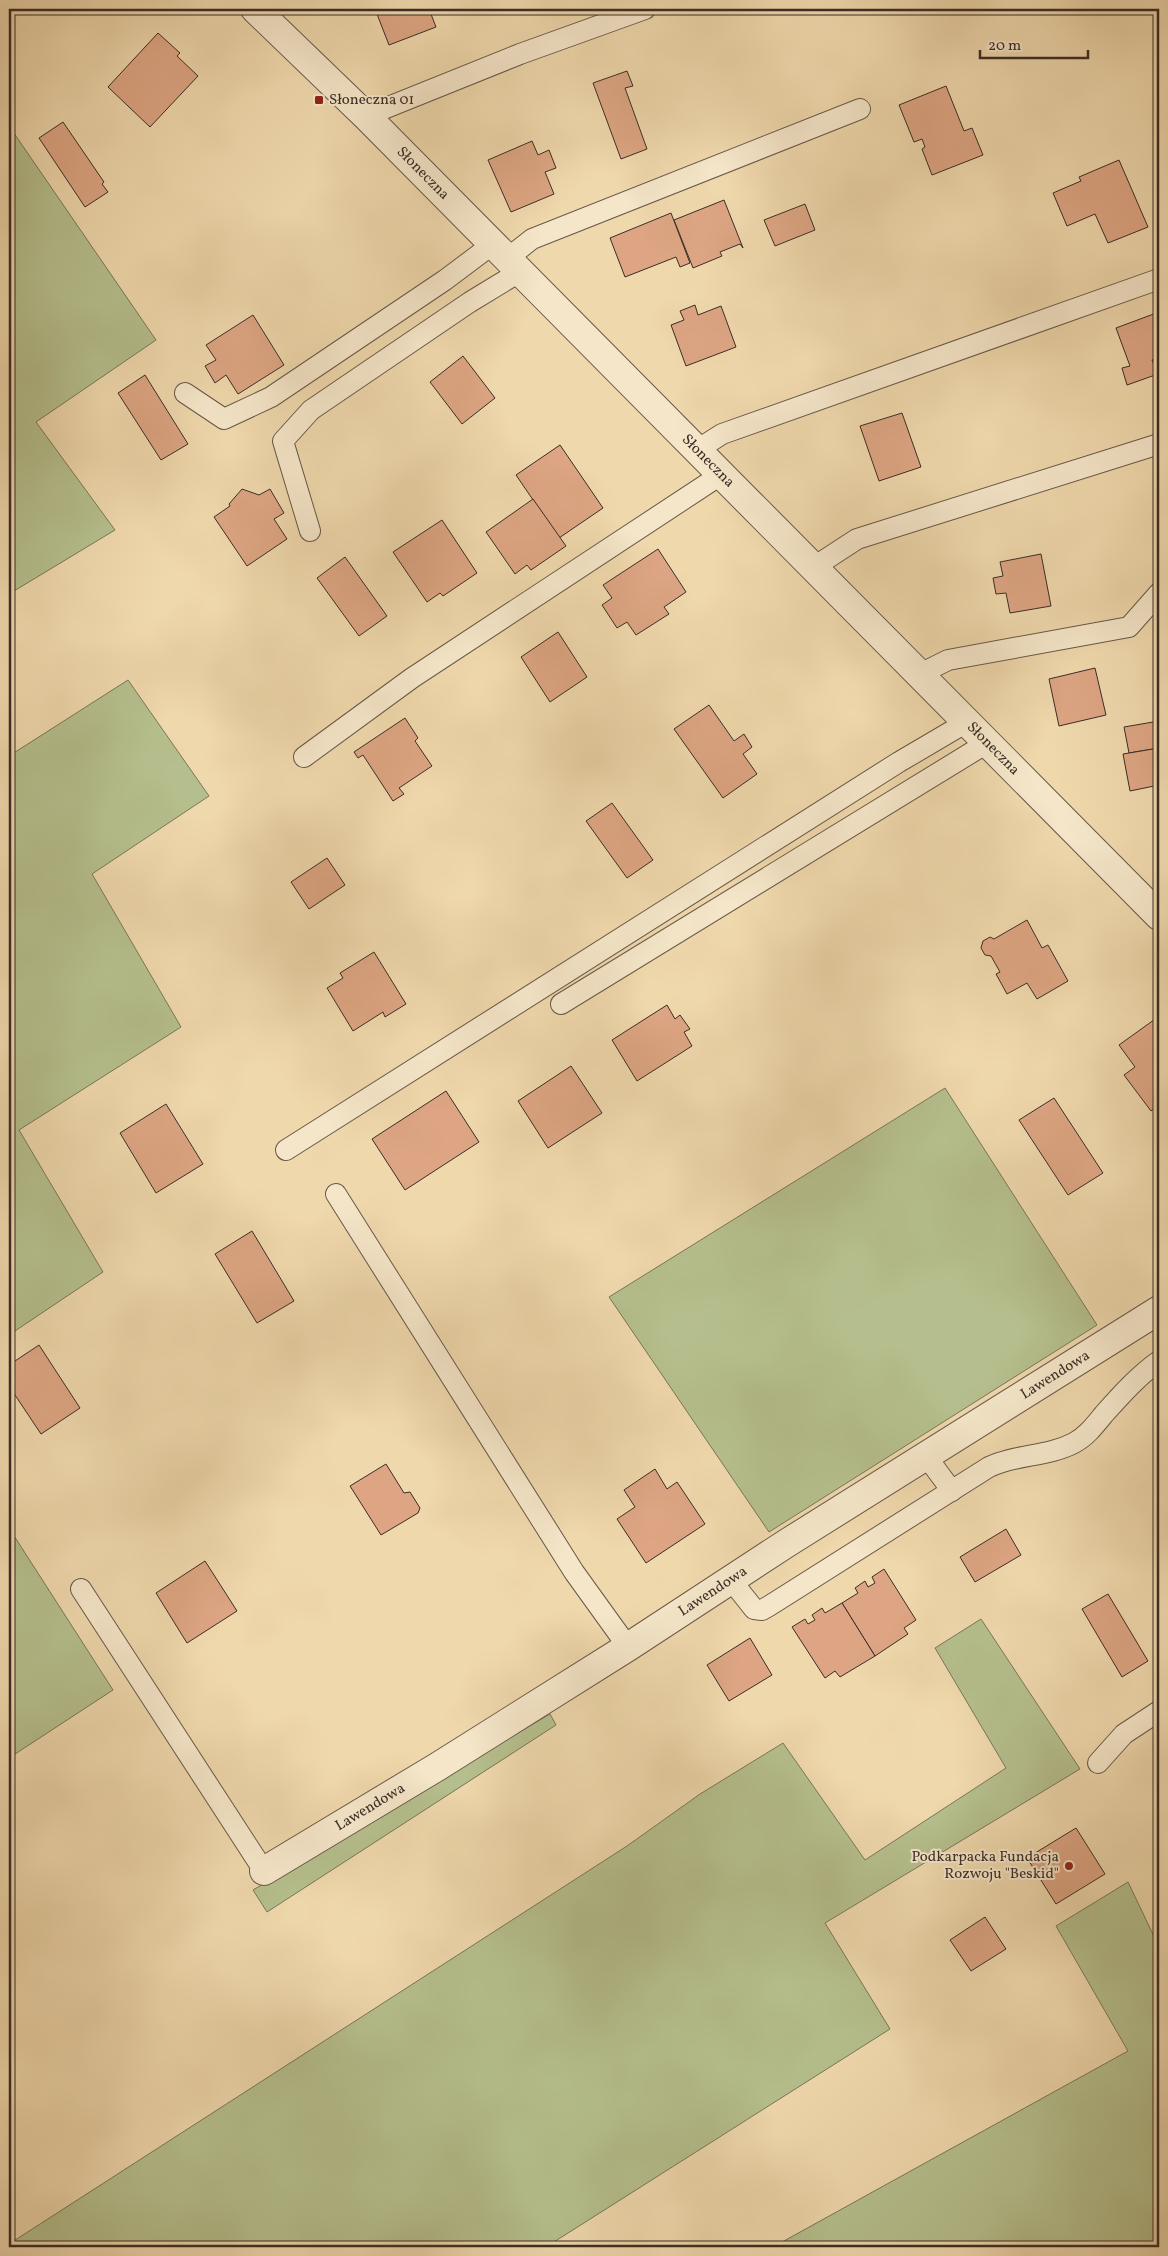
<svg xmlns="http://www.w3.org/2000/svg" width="1168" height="2256" font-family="Vollkorn,serif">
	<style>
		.green { fill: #b5bf8d; stroke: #78765a }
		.building { fill: #dda583; stroke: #3b2d27 }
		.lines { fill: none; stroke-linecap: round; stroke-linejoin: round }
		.lane-casing { stroke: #685848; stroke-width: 22 }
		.street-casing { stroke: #685848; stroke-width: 30 }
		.lane { stroke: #f5e6c9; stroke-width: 20 }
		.street { stroke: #f5e6c9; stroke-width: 28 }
		.poi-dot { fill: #8f2418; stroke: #f5e6c9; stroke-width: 2 }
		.labels { text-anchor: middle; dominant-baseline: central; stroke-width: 4; stroke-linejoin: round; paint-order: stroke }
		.poi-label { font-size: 15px; fill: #3b2d27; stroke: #f5e6c9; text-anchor: start }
		.street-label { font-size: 15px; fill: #3b2d27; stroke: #f5e6c9 }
	</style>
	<rect width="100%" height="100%" fill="#efd8ac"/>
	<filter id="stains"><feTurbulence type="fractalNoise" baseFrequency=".004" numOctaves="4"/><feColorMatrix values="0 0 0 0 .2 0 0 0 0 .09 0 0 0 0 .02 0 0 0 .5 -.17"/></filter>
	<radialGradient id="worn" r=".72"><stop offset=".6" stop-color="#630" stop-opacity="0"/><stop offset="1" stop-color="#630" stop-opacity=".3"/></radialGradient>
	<g class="green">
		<path d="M9,126l147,214 -120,82 79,108 -106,64z"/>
		<path d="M128,680l81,116 -117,78 89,153 -162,103 84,142 -94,63v-579z"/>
		<path d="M945,1088l152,237 -328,207 -160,-235z"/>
		<path d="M9,1528l104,162 -104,68z"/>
		<path d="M981,1619l99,150 -255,154 65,106 -344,218h-537v-3l618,-398 73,-52 83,-51 82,117 141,-92 -71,-120z"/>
		<path d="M550,1714l6,11 -289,187 -14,-22z"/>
		<path d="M1128,1882l31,65v300h-386l355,-196 -72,-125z"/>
	</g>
	<g class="building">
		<path d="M375,9h54l7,18 -47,18z"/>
		<path d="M158,33l22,20 -3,3 21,20 -48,51 -42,-40z"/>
		<path d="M627,71l6,15 -8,2 22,61 -26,10 -28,-76z"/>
		<path d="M946,86l18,45 8,-3 11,27 -51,20 -10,-26 3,-2 -3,-8 -8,3 -15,-37z"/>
		<path d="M63,122l41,60 -2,2 6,8 -23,15 -46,-69z"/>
		<path d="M532,141l6,14 11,-5 7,18 -11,4 9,22 -43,18 -23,-52z"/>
		<path d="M1119,160l29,67 -40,16 -13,-29 -28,12 -14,-33 28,-12 -2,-4z"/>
		<path d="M724,200l19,48 -3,-4 -20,8 2,4 -29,12 -19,-48z"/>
		<path d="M805,204l10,26 -40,16 -11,-26z"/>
		<path d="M671,213l19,50 -10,4 -4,-10 -51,20 -15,-39z"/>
		<path d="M695,305l3,10 23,-9 15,41 -50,19 -15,-41 13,-5 -4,-9z"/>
		<path d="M1159,312v45l-7,3 6,14 -31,11 -5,-17 8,-2 -14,-38z"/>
		<path d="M253,315l31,50 -46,29 -12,-19 -11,8 -10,-17 11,-6 -10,-15z"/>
		<path d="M463,356l32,42 -33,26 -32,-42z"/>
		<path d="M145,375l43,69 -27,16 -43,-67z"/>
		<path d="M902,413l19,54 -42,14 -19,-55z"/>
		<path d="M560,445l43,63 -44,30 -43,-63z"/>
		<path d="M242,489l17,6 11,-6 14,24 -10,6 13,20 -40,27 -33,-49 16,-11 -1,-2z"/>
		<path d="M533,499l33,47 -35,24 -4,-5 -12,9 -29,-42z"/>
		<path d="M442,520l35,53 -34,23 -3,-3 -13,9 -34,-50z"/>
		<path d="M658,549l28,43 -22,15 5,7 -33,21 -9,-13 -10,6 -15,-23 10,-7 -9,-13z"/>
		<path d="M1041,554l10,52 -41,7 -4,-20 -10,1 -3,-16 10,-2 -3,-14z"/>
		<path d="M345,557l42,59 -28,20 -42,-58z"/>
		<path d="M558,632l29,45 -37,25 -29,-45z"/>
		<path d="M1095,668l11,47 -47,11 -10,-47z"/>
		<path d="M709,705l25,36 10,-7 8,13 -9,7 14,20 -34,24 -49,-69z"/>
		<path d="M405,718l13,20 -3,3 17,25 -33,22 5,6 -11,7 -30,-46 -5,3 -4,-6z"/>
		<path d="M1159,721v27l-30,5 -5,-26z"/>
		<path d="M1159,748v20l-3,1 3,16 -29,6 -7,-37z"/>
		<path d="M612,803l41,57 -26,18 -41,-57z"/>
		<path d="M327,858l18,27 -36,24 -18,-27z"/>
		<path d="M1027,920l15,28 6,-3 20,36 -31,18 -10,-16 -20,11 -11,-20 4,-2 -9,-16 -6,-1 -4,-7 2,-7 7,-4 4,2z"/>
		<path d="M374,952l32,52 -21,13 -2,-5 -30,19 -26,-43 16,-10 -3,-5z"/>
		<path d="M667,1005l8,14 5,-4 10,14 -6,3 8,14 -55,35 -25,-41z"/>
		<path d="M1158,1017l1,88 -8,6 -27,-36 11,-8 -16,-22z"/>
		<path d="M571,1066l31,47 -54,35 -30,-47z"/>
		<path d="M446,1091l33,51 -74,48 -33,-51z"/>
		<path d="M1054,1098l49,75 -35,22 -49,-75z"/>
		<path d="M166,1104l37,60 -47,29 -36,-60z"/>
		<path d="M252,1231l42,70 -37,22 -42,-69z"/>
		<path d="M39,1345l41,63 -39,26 -32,-48v-21z"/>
		<path d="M386,1464l18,29 6,-1 10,16 -2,5 -37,22 -31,-49z"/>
		<path d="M655,1469l12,20 10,-7 28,42 -59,39 -29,-44 18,-12 -11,-17z"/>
		<path d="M1006,1529l15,26 -46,27 -15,-25z"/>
		<path d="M205,1561l32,50 -50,32 -31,-50z"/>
		<path d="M884,1569l32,51 -12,8 4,6 -33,22 -33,-53 16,-10 -3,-5 10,-7 3,6 7,-4 -3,-6z"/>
		<path d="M1108,1594l40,67 -26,16 -40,-68z"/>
		<path d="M842,1603l33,53 -35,21 -5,-6 -10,7 -33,-51 13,-8 3,5 7,-4 -3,-5 10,-7 3,5z"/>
		<path d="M750,1638l22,37 -43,26 -22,-36z"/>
		<path d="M1076,1828l29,46 -49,30 -29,-46z"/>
		<path d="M985,1917l21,32 -35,22 -21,-31z"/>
	</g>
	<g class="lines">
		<g class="lane-casing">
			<g id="lane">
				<path d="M366,116l154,-62 125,-45"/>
				<path d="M508,258l24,-19 328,-130"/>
				<path d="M185,393l39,26 47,-22 174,-117 48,-36"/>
				<path d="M697,450l25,-16 437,-155"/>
				<path d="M310,531l-27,-90 28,-31 159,-108 51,-31"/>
				<path d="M814,567l43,-28 302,-95"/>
				<path d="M920,674l28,-14 181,-33 30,-34"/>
				<path d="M304,757l108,-79 310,-204"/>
				<path d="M561,1004l426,-261"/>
				<path d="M286,1150l613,-388 68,-40"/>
				<path d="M336,1194l238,378 54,75"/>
				<path d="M926,1456l26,35"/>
				<path d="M731,1580l23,29 8,1 7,-4 220,-139c27,-13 58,-10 85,-24 13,-7 21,-18 30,-29 17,-19 35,-39 55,-53"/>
				<path d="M81,1589l183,282"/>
				<path d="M1098,1763l26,-29 35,-23"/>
			</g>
		</g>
		<g class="street-casing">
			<g id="street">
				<path id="s1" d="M255,9l111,107 793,800"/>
				<path id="s2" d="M264,1871l173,-104 191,-120 159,-104 372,-233"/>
			</g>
		</g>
		<use href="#lane" class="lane"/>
		<use href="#street" class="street"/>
	</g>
	<g class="poi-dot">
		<rect x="314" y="95" width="10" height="10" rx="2.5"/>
		<circle cx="1069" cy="1866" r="5"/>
	</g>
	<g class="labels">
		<g class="poi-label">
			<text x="329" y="100">Słoneczna 01</text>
			<text x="1059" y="1857" text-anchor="end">Podkarpacka Fundacja<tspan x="1059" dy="17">Rozwoju "Beskid"</tspan></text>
		</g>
		<g class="street-label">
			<text stroke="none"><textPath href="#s1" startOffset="235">Słoneczna</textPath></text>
			<text stroke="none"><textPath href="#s1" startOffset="640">Słoneczna</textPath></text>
			<text stroke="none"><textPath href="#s1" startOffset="1045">Słoneczna</textPath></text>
			<text stroke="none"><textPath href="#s2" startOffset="934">Lawendowa</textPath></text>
			<text stroke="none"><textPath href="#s2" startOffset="529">Lawendowa</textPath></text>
			<text stroke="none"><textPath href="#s2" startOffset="124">Lawendowa</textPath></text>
		</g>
	</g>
	<rect width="1168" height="2256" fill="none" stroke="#efd8ac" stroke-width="30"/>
	<rect x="10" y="10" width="1148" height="2236" fill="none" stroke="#3b2d27" stroke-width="2.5"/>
	<rect x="15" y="15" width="1138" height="2226" fill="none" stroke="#3b2d27"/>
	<path d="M980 50v8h108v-8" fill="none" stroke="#3b2d27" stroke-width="2.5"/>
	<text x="988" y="50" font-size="15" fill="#3b2d27" stroke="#f5e6c9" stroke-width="4" paint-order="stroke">20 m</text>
	<rect width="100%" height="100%" filter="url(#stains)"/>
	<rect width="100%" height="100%" fill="url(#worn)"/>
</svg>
